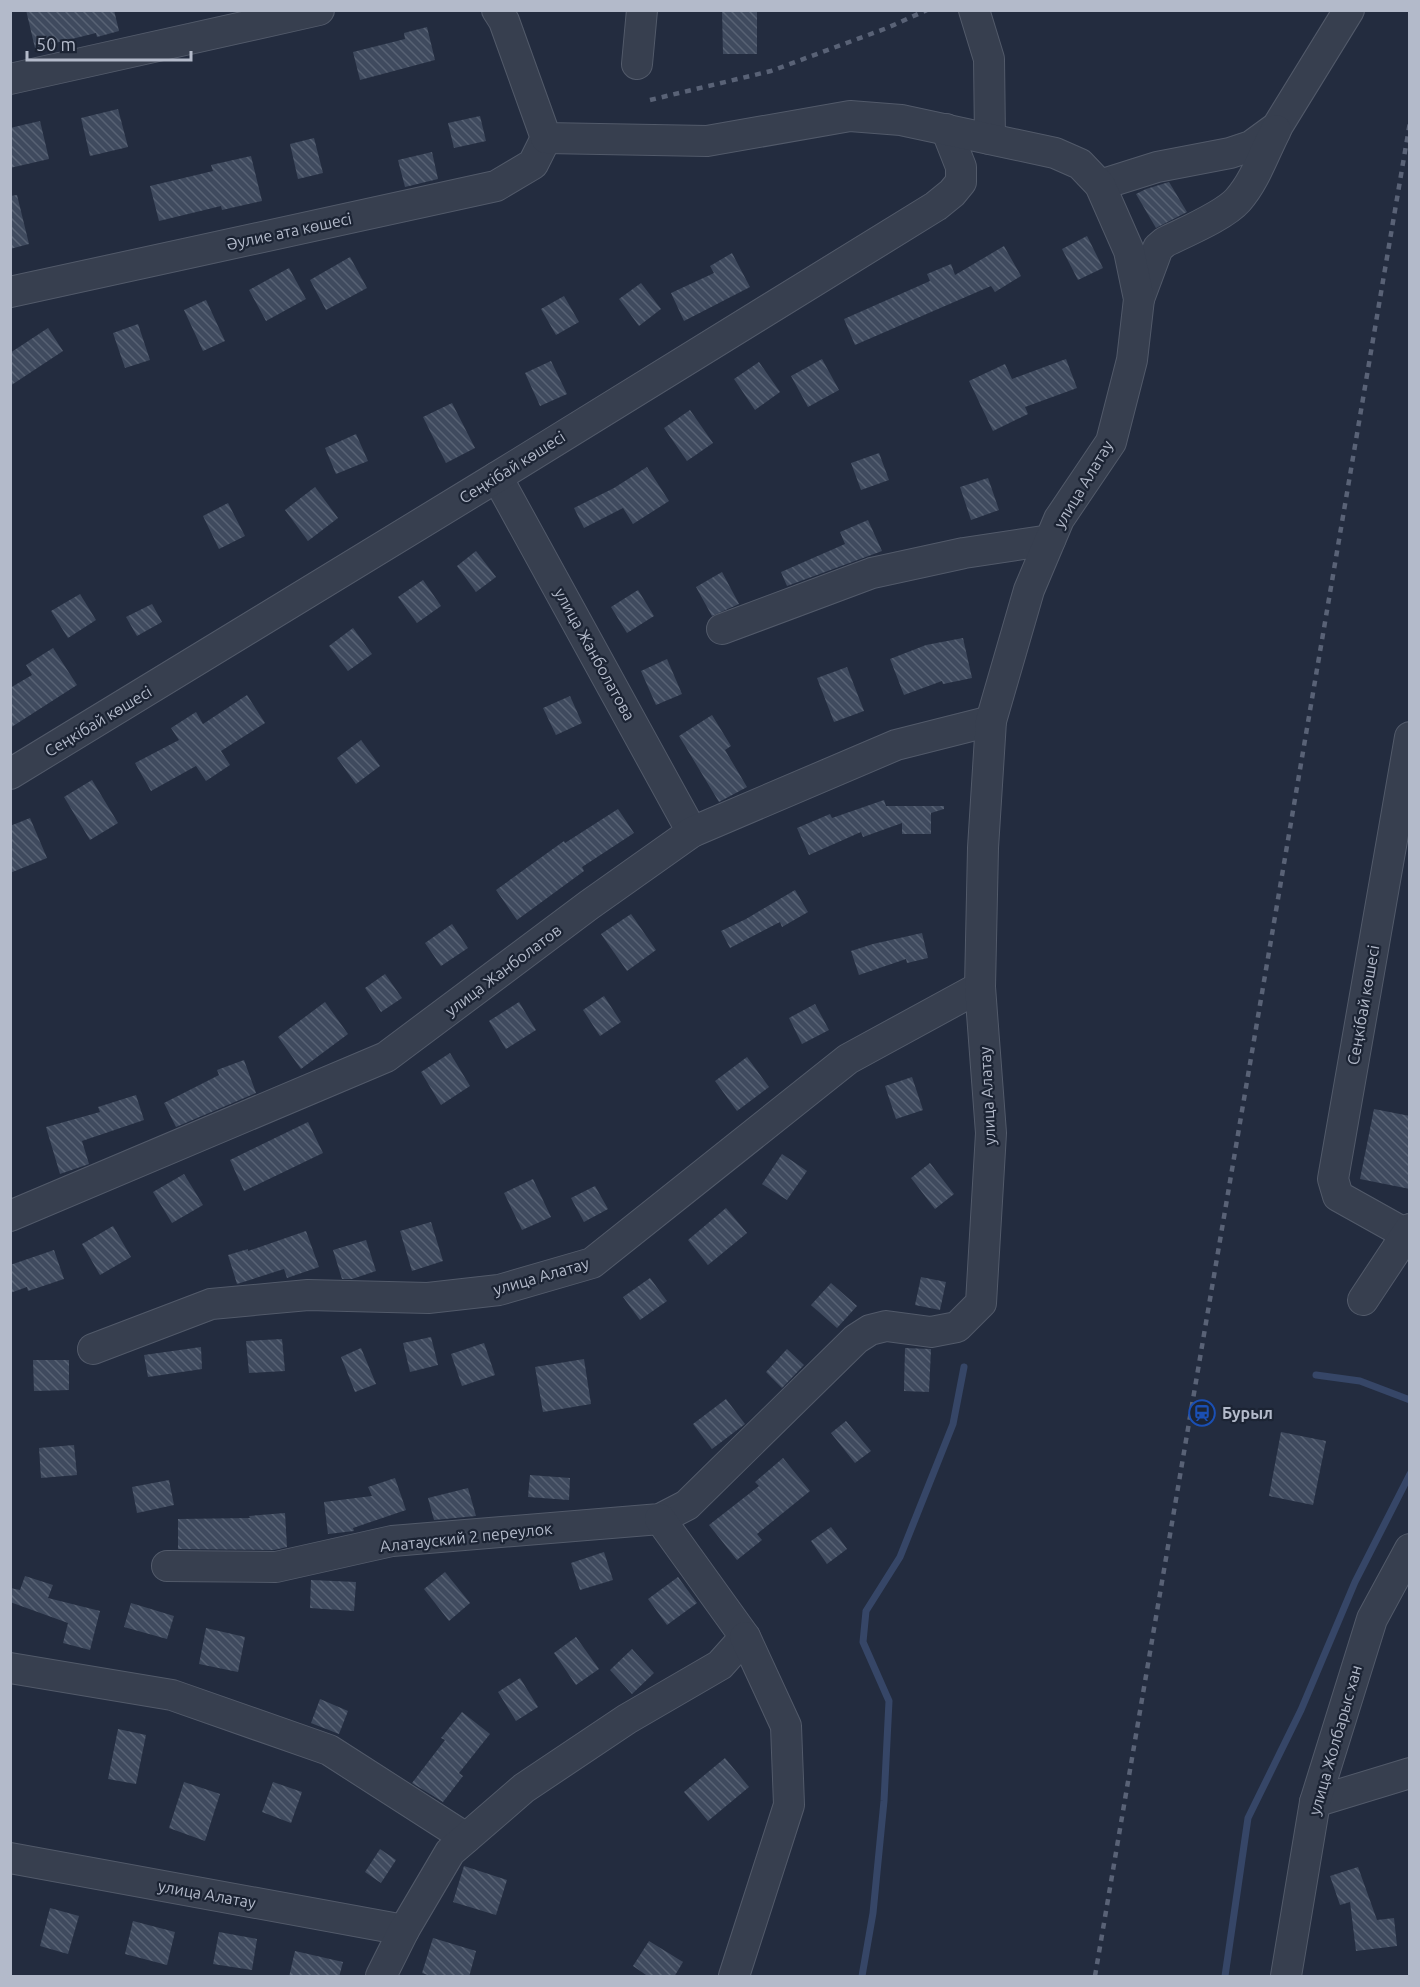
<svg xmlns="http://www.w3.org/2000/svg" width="1420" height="1987" font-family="Ubuntu,sans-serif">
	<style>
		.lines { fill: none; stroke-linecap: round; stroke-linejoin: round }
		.stream { stroke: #364667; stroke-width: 7 }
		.building { fill: url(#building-back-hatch) }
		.minor-casing { stroke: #525a6a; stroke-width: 32 }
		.minor { stroke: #373f4f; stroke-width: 30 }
		.rail { stroke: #596276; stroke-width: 4.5; stroke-dasharray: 6 6; stroke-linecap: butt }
		.labels { text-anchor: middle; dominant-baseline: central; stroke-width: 4.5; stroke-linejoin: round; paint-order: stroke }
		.street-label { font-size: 16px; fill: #b3baca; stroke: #1c2434 }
		.poi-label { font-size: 16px; font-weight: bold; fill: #b3baca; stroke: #1c2434; text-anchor: start }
	</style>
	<defs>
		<pattern id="building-back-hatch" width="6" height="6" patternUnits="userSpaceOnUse" patternTransform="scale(1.5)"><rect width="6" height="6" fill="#3f4a5e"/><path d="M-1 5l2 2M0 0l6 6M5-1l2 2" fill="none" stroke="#586274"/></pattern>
	</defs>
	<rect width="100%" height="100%" fill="#232c3f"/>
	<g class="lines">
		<g class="stream">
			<path d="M1316,1375l44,6 50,19"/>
			<path d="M862,1976l11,-63 11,-112 5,-100 -26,-59 3,-31 34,-54 53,-133 11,-57"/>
			<path d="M1225,1976l23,-158 53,-108 54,-128 55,-108"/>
		</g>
	</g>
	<g class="building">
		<path d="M26,10h88l5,21 -22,6 -1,-4 -61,15z"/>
		<path d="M722,10h35v44h-34z"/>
		<path d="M427,27l8,33 -75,20 -7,-28 52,-13 -1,-6z"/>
		<path d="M118,109l10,38 -38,9 -9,-38z"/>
		<path d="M480,116l6,25 -32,7 -6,-25z"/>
		<path d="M40,121l9,38 -39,9v-40z"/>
		<path d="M314,138l9,35 -25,6 -8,-35z"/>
		<path d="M432,152l6,27 -33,8 -7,-27z"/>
		<path d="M251,156l11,45 -40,9 -1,-4 -62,15 -9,-35 63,-15 -2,-6z"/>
		<path d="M1169,182l18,30 -31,16 -20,-34 10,-5z"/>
		<path d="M17,195l12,49 -19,5v-53z"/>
		<path d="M1087,236l16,32 -25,12 -16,-31z"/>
		<path d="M1004,246l17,30 -26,16 -4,-6 -136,59 -11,-26 86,-38 -3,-7 24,-10 4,11z"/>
		<path d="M732,253l18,34 -66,34 -13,-28 43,-20 -4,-7z"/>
		<path d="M350,257l17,31 -41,22 -16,-30z"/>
		<path d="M289,268l17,31 -40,22 -17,-31z"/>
		<path d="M641,283l20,26 -22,17 -20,-27z"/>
		<path d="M564,296l15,26 -23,13 -15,-26z"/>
		<path d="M206,300l19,41 -22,10 -19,-41z"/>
		<path d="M138,324l12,36 -25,8 -12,-35z"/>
		<path d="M48,328l15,23 -53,35v-33z"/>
		<path d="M822,359l17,31 -31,17 -17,-31z"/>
		<path d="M1066,359l11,29 -52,19 3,7 -35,17 -24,-50 36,-17 7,15z"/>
		<path d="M551,361l16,33 -27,12 -15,-33z"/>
		<path d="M759,362l21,30 -25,18 -21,-31z"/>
		<path d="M452,403l23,45 -29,15 -23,-46z"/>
		<path d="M690,410l23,33 -26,18 -23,-33z"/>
		<path d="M356,434l12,27 -32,13 -11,-26z"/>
		<path d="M879,453l10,27 -28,10 -10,-27z"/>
		<path d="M647,467l22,34 -36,23 -10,-16 -39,20 -10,-20 40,-20z"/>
		<path d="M988,478l11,32 -28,10 -11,-33z"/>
		<path d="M315,487l23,31 -30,23 -23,-31z"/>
		<path d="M228,503l17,33 -26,13 -16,-33z"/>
		<path d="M868,520l14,31 -95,35 -6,-14 64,-28 -5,-12z"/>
		<path d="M476,551l20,26 -20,15 -19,-26z"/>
		<path d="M722,572l17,32 -27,12 -16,-29z"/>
		<path d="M423,580l18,26 -24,17 -19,-26z"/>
		<path d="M638,590l16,26 -27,17 -16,-26z"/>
		<path d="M80,594l16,26 -28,18 -17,-27z"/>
		<path d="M152,604l10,18 -25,14 -11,-19z"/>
		<path d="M353,628l19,26 -24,17 -19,-25z"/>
		<path d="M963,638l9,40 -29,6 -1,-3 -38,14 -14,-36 36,-14z"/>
		<path d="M53,648l24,37 -67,43v-40l22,-13 -6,-10z"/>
		<path d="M667,659l15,35 -26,11 -15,-34z"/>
		<path d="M847,667l17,44 -30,11 -17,-44z"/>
		<path d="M247,695l18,28 -44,28 9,14 -24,16 -10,-15 -45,25 -16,-28 44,-23 -8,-12 25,-16 7,12z"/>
		<path d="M570,696l12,27 -26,12 -13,-27z"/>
		<path d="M712,715l19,31 -6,4 22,37 -28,15 -40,-66z"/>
		<path d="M361,740l19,26 -24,18 -19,-26z"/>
		<path d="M92,780l26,43 -28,17 -26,-43z"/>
		<path d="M884,800l2,6h58v3l-13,4v21h-29v-11l-39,14 -2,-5 -52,23 -12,-27 33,-14 2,4z"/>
		<path d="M618,809l16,24 -52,34 2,4 -67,49 -21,-30 68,-49 1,2z"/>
		<path d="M30,818l17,40 -37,15v-47z"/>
		<path d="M795,890l13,22 -26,15 -2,-5 -50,26 -9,-17 25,-12z"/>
		<path d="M631,914l25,36 -29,21 -26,-37z"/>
		<path d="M452,924l16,24 -27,18 -16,-23z"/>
		<path d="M922,933l6,25 -21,5 -1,-4 -47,16 -8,-24 22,-7z"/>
		<path d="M385,974l17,24 -21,14 -16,-24z"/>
		<path d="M604,996l17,26 -21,14 -17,-26z"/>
		<path d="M325,1002l23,32 -47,35 -23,-32z"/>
		<path d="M519,1002l17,28 -30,19 -17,-28z"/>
		<path d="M815,1004l14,26 -27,14 -13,-26z"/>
		<path d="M450,1053l20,33 -29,19 -20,-33z"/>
		<path d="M747,1057l22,30 -32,24 -22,-30z"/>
		<path d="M244,1060l12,33 -80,34 -12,-24 55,-28 -2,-5z"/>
		<path d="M912,1077l11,33 -27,9 -11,-33z"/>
		<path d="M136,1095l8,25 -62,21 7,23 -29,10 -14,-47 54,-15 -2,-5z"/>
		<path d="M1374,1109l36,7v73l-50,-10z"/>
		<path d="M308,1122l15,31 -79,38 -14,-31z"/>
		<path d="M782,1154l25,17 -20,29 -25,-16z"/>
		<path d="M930,1163l24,31 -19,15 -24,-31z"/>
		<path d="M184,1174l19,31 -31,18 -19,-31z"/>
		<path d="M533,1179l18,38 -29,13 -18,-37z"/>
		<path d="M595,1186l13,23 -24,13 -13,-24z"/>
		<path d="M726,1208l21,25 -39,32 -20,-25z"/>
		<path d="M431,1222l12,39 -31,10 -12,-40z"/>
		<path d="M113,1226l18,31 -31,18 -18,-31z"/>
		<path d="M306,1231l13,36 -32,11 -3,-9 -47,15 -9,-29 20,-6v2z"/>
		<path d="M366,1240l10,31 -24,8h-10l-9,-29z"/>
		<path d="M54,1250l10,29 -36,12 -1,-4 -17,6v-28z"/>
		<path d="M921,1277l25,5 -6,28 -25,-5z"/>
		<path d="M650,1278l17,23 -27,19 -17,-23z"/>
		<path d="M831,1283l26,23 -20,22 -26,-23z"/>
		<path d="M431,1337l7,28 -28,7 -7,-29z"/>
		<path d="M282,1339l3,32 -36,2 -3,-32z"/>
		<path d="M484,1343l11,32 -33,11 -11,-32z"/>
		<path d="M201,1347l1,22 -54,8 -4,-22z"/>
		<path d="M361,1348l15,36 -21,8 -14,-35z"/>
		<path d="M905,1348l26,1 -2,43 -25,-1z"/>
		<path d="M787,1349l17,16 -22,23 -16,-16z"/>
		<path d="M584,1359l7,45 -48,8 -8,-45z"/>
		<path d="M33,1360h36v30l-35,1z"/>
		<path d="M726,1399l19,25 -33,25 -19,-25z"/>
		<path d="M846,1421l25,30 -16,12 -24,-30z"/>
		<path d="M1281,1432l45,9 -13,64 -44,-9z"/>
		<path d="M74,1445l3,30 -36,3 -2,-30z"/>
		<path d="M783,1458l27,33 -53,43 5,6 -25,20 -28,-35 50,-39 -4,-4z"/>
		<path d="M530,1475l40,3 -1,22 -41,-3z"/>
		<path d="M395,1478l11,32 -53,18 1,3 -26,3 -4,-32 48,-6 -4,-9z"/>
		<path d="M169,1480l5,25 -37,8 -5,-26z"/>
		<path d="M468,1488l8,28 -42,4 -6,-22z"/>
		<path d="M285,1513l2,34 -13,3 -96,-1v-30l72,-1 -1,-2z"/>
		<path d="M831,1527l16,22 -20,15 -16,-23z"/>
		<path d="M604,1552l9,28 -33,10 -9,-27z"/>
		<path d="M445,1572l25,31 -21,18 -25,-32z"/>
		<path d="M25,1576l28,9 -5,13 52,13 -10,39 -27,-7 5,-20 -58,-21v-14l10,2z"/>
		<path d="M678,1577l19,26 -30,22 -19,-26z"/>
		<path d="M311,1580l45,2 -2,29 -44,-3z"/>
		<path d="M131,1603l43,13 -7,23 -43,-12z"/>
		<path d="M206,1628l39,9 -7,35 -39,-8z"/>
		<path d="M576,1637l23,32 -23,16 -22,-32z"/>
		<path d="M632,1649l22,24 -22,21 -22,-24z"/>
		<path d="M520,1678l18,29 -22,14 -18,-29z"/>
		<path d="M320,1699l28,12 -9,23 -28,-11z"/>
		<path d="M462,1712l28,22 -31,39 4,3 -20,26 -31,-19 33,-43 -4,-2z"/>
		<path d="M118,1729l28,6 -10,49 -28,-5z"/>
		<path d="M725,1758l24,29 -41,34 -24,-29z"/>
		<path d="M184,1782l36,12 -15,47 -36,-13z"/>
		<path d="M273,1782l29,10 -11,31 -29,-11z"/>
		<path d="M380,1849l16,11 -15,23 -16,-11z"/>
		<path d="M464,1866l43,14 -11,35 -43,-13z"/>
		<path d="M1358,1867l19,53 17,-2 3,28 -41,5 -6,-49 -10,3 -10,-29z"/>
		<path d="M50,1908l29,8 -11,38 -28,-8z"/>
		<path d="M133,1921l42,11 -8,33 -42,-11z"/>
		<path d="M219,1932l38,7 -5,31 -39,-6z"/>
		<path d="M433,1938l43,13 -7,26h-36l-11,-4z"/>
		<path d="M649,1941l34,21 -9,15h-25l-16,-11z"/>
		<path d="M295,1951l48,11 -4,15h-50z"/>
	</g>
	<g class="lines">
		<g class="minor-casing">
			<g id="minor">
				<path d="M974,10l15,49 1,80"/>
				<path d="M637,64l5,-54"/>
				<path d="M10,79l309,-69"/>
				<path d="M1100,185l57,-18 73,-14 21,-7 26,-19 72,-117"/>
				<path d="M10,292l486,-106 37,-22 13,-26"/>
				<path d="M1139,299l19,-51 7,-6c20,-10 59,-26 73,-42 17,-19 26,-47 38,-70"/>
				<path d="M497,477l195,355"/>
				<path d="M722,629l150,-56 92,-20 86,-13"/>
				<path d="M10,774l487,-297 439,-271 16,-13 9,-11v-15l-15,-38"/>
				<path d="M10,1216l376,-159 203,-152 103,-73 204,-87 95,-24"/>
				<path d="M1406,1234l-68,-38 -5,-17 77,-442"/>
				<path d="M1363,1300l47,-71"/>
				<path d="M93,1349l118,-45 97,-9 120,3 71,-8 93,-27 256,-204 132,-72"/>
				<path d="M167,1566l109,1 116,-26 268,-22 27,-14 169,-166 14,-9 16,-4 45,6 26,-5 24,-24 10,-170 -11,-146 3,-139 8,-127 38,-131 30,-71 52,-77 21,-82 7,-61 -10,-48 -29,-66 -20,-21 -25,-11 -154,-33 -51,-4 -143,25 -161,-3 -42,-117 -7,-11"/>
				<path d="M10,1668l162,27 157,55 137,88"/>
				<path d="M1315,1802l95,-29"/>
				<path d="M10,1858l394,72"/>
				<path d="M381,1976l23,-46 46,-78 74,-64 103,-69 93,-54 25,-28 -85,-118"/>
				<path d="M734,1976l55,-171 -3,-79 -41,-89"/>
				<path d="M1286,1976l29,-174 57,-183 38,-70"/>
			</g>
		</g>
		<use href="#minor" class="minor"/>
		<g class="rail">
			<path d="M650,100l121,-29 116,-43 40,-18"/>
			<path d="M1095,1976l315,-1854"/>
		</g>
	</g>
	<defs>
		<g id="station-ring" transform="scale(1.35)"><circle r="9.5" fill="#1c2434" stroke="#1a4fb4" stroke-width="1.5"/><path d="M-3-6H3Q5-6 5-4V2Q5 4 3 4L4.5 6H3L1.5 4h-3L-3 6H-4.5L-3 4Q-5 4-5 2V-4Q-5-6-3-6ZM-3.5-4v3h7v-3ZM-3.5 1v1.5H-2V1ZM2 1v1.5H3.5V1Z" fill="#1a4fb4"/></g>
	</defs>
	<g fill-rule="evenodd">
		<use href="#station-ring" x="1202" y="1413"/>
	</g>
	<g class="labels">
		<g class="street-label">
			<text transform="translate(289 231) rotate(-12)">Әулие ата көшесі</text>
			<text transform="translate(512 467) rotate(-32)">Сеңкібай көшесі</text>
			<text transform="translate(1083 484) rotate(-59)">улица Алатау</text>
			<text transform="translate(595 654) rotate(61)">улица Жанболатова</text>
			<text transform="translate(98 721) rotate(-31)">Сеңкібай көшесі</text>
			<text transform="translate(503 970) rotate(-37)">улица Жанболатов</text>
			<text transform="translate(1363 1005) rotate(-80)">Сеңкібай көшесі</text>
			<text transform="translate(987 1096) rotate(-93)">улица Алатау</text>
			<text transform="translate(541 1276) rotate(-16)">улица Алатау</text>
			<text transform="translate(466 1537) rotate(-6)">Алатауский 2 переулок</text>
			<text transform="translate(1335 1740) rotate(-74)">улица Жолбарыс хан</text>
			<text transform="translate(207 1894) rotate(10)">улица Алатау</text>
		</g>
		<g class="poi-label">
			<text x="1222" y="1413">Бурыл</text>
		</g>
	</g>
	<rect width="1420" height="1987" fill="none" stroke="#b3baca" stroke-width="24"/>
	<path d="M27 51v9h164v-9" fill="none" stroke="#b3baca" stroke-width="3"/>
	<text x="36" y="51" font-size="18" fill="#b3baca" stroke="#1c2434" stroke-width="4.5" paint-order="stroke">50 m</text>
</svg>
